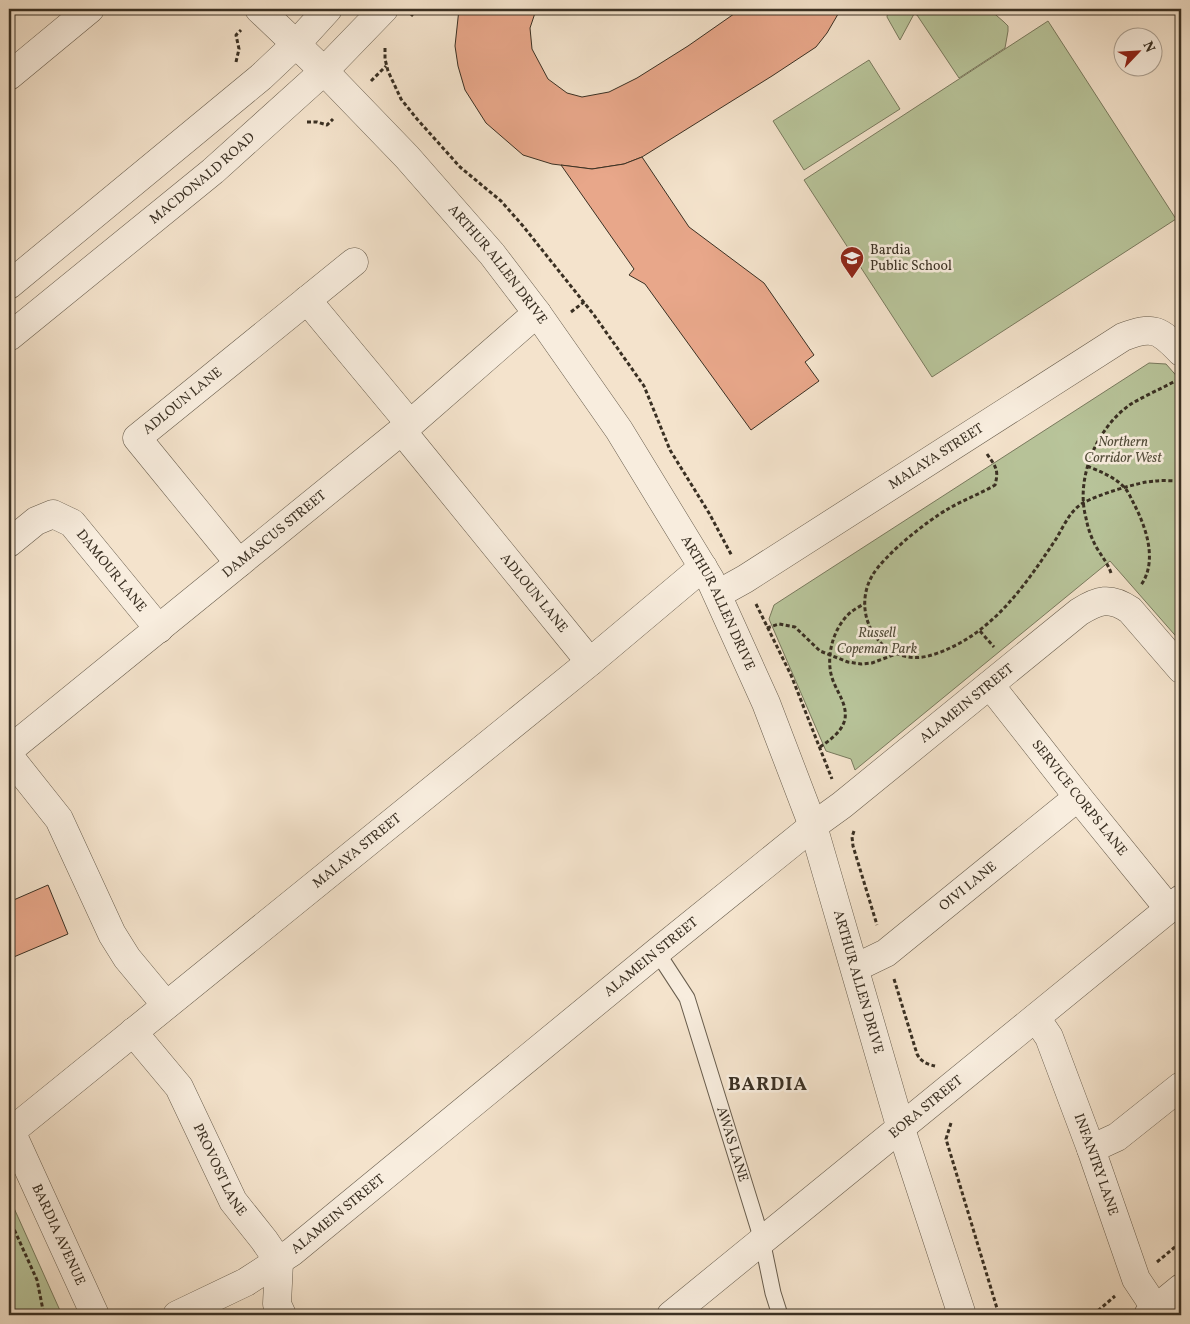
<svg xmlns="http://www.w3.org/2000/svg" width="1190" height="1324" font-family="Vollkorn,serif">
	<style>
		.green { fill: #b8c49a; stroke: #797a5e }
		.building { fill: #e8a78a; stroke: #3a3023 }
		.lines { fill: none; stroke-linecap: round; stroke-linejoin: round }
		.service-casing { stroke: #685d4d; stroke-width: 17 }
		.minor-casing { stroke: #685d4d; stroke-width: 29 }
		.tertiary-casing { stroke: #685d4d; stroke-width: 29 }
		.path { stroke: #3a3023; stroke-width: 3; stroke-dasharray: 4 2.5; stroke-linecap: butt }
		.service { stroke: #f8edde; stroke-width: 15 }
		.minor { stroke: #f8edde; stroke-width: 28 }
		.tertiary { stroke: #f8edde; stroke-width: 28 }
		.labels { text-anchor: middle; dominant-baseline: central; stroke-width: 5; stroke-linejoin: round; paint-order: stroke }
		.street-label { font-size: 14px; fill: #3a3023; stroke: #f8edde }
		.poi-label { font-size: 14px; fill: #3a3023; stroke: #f8edde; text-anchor: start }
		.park-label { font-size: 14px; font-style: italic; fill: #534e3b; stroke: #f8edde }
		.district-label { font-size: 19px; font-weight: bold; letter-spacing: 1px; fill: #3a3023; stroke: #f8edde }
	</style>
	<rect width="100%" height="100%" fill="#f4e3cc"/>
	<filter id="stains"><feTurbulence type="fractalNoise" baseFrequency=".004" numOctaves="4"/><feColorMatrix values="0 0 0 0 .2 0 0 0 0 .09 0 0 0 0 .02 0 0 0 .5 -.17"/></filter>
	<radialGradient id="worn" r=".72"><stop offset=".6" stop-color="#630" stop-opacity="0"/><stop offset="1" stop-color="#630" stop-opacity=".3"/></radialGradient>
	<g class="green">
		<path d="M888,9h101l15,13 4,4v5l-3,17 -46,30 -42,-63 -3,-1 -14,26 -13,-23z"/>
		<path d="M1048,21l128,198 -244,158 -128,-197z"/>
		<path d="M869,60l31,49 -96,61 -31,-49z"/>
		<path d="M1149,363l17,1 15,17v261l-71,-81 -255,209 -4,-11 -25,-8 -57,-132 5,-14z"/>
		<path d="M9,1197l53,118h-53z"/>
	</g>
	<g class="building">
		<path d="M459,9h80l-4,4 -5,15 2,21 16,30 19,14 15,4 27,-5 28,-14 51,-32 53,-37h100l-14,24 -11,14 -44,29 -130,81 -18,7 -32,5 -40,-5 -29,-9 -37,-32 -21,-33 -7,-24 -3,-20z"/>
		<path d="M642,157l47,70 75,56 50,72 -9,7 14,19 -68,49 -106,-146 -16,-9 5,-6 -73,-104 31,4 32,-5z"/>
		<path d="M48,885l20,49 -59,25v-57z"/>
	</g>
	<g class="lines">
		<g class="service-casing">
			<g id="service">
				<path id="s1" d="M657,952l30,46 75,242 11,53 7,22"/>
			</g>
		</g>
		<g class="minor-casing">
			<g id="minor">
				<path id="s2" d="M259,9l65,62 83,86 85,97 45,59 82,117 91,149 56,124 47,123 88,303 61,186"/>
				<path d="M9,76l81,-67"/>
				<path d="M307,300l103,124"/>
				<path id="s3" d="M402,431l188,231"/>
				<path id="s4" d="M9,543l27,-22 17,-7 19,9 87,106"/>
				<path id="s5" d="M239,563l-102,-125 217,-176"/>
				<path id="s6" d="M718,594l27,-15 378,-242c30,-12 37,-7 58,15"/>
				<path id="s7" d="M990,685l88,112 91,112"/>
				<path id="s8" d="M9,750l401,-326 127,-111"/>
				<path d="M9,756l50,63 53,115 15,24 39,47"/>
				<path id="s9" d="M855,968l31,-15 192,-156"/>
				<path id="s10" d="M1036,1018l13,19 42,112 45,130 20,30"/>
				<path id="s11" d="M133,1032l46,55 54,114 31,39 15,22 -2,42 5,11"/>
				<path id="s12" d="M9,1133l581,-471 113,-95"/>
				<path d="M1091,1149l26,-12 64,-51"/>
				<path id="s13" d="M177,1315l69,-33 46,-30 365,-300 156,-126 29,-21 237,-193c19,-12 31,-16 51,-2l51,59"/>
				<path id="s14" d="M671,1315l510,-416"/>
			</g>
		</g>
		<g class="tertiary-casing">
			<g id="tertiary">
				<path d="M9,285l252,-208 36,-34 31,-34"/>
				<path id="s15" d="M9,337l204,-166 111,-100 60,-62"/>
				<path id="s16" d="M11,1131l84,184"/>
				<path d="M1148,1315l33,-27"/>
			</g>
		</g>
		<g class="path">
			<path d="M411,16l6,-7"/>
			<path d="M385,48v11l3,12 13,28 16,20 43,48 41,34 22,25 71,89 50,71 26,64 39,63 23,43"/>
			<path d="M236,62l3,-13 -3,-14 5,-5"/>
			<path d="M371,81l15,-15"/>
			<path d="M307,122h10l10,3 6,-6"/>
			<path d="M571,312l13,-10"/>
			<path d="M987,454c9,13 12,16 8,31 -15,9 -32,15 -47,24 -21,12 -64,46 -76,67 -12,21 -9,48 8,66 13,14 33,19 52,13 57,-18 90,-65 122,-113 9,-13 14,-30 29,-39 14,-8 55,-21 72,-22 8,-1 18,0 26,0"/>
			<path d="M1087,466c14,6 26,10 37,21 4,4 7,11 10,17 12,23 24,57 7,81"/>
			<path d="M1111,573c-3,-9 -8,-15 -13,-23 -6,-10 -10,-21 -12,-32 -11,-40 11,-91 45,-114 15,-9 32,-16 48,-25"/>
			<path d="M756,604l35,71 41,104"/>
			<path d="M767,628l12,-4 16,3 25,24 28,11 13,2 11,-1 24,-9"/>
			<path d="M980,631l14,16"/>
			<path d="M820,747c10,-7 22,-15 25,-28 2,-14 -6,-24 -11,-36 -10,-22 -2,-55 17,-71 4,-3 9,-6 13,-8"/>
			<path d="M854,831l-2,6 1,9 24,79"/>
			<path d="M894,979l23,75c4,8 10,10 18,12"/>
			<path d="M951,1123l-5,16 53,176"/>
			<path d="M9,1218l28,62 7,35"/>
			<path d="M1157,1262l24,-20"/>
			<path d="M1093,1315l22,-19"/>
		</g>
		<use href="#service" class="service"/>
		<use href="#minor" class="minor"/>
		<use href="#tertiary" class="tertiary"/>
	</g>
	<defs>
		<g id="school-pin" transform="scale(1.25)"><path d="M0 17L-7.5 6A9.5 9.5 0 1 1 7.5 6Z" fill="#8f2418" stroke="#f8edde"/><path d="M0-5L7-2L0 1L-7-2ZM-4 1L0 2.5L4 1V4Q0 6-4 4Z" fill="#fff"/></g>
	</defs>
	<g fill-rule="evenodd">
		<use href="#school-pin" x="852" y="258"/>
	</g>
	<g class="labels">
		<g class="street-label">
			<text stroke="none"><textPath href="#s15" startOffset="250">MACDONALD ROAD</textPath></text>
			<text stroke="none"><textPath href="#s2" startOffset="350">ARTHUR ALLEN DRIVE</textPath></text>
			<text stroke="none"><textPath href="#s5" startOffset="220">ADLOUN LANE</textPath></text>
			<text stroke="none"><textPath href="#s6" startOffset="258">MALAYA STREET</textPath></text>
			<text stroke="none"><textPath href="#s8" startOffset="342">DAMASCUS STREET</textPath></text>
			<text stroke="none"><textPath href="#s4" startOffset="136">DAMOUR LANE</textPath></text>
			<text stroke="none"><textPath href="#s3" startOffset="209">ADLOUN LANE</textPath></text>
			<text stroke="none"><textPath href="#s2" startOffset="755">ARTHUR ALLEN DRIVE</textPath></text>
			<text stroke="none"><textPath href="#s13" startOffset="1001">ALAMEIN STREET</textPath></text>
			<text stroke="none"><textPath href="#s7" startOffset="144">SERVICE CORPS LANE</textPath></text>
			<text stroke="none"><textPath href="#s12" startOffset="448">MALAYA STREET</textPath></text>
			<text stroke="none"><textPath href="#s9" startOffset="140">OIVI LANE</textPath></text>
			<text stroke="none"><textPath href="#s13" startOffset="596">ALAMEIN STREET</textPath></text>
			<text stroke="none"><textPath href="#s2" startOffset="1160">ARTHUR ALLEN DRIVE</textPath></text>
			<text stroke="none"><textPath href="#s14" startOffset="329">EORA STREET</textPath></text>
			<text stroke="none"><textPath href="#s1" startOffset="208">AWAS LANE</textPath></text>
			<text stroke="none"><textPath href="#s10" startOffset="159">INFANTRY LANE</textPath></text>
			<text stroke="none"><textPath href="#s11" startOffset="164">PROVOST LANE</textPath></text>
			<text stroke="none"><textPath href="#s13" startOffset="191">ALAMEIN STREET</textPath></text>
			<text stroke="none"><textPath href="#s16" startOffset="114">BARDIA AVENUE</textPath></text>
		</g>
		<g class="poi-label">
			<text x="870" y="250">Bardia<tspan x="870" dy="16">Public School</tspan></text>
		</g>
		<g class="park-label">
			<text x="1123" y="442">Northern<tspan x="1123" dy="16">Corridor West</tspan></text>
			<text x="877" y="633">Russell<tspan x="877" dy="16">Copeman Park</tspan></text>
		</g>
		<g class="district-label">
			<text x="768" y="1085">BARDIA</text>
		</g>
	</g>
	<rect width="1190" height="1324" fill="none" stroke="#f4e3cc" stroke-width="30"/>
	<rect x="10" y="10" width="1170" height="1304" fill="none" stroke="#3a3023" stroke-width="2.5"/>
	<rect x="15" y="15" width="1160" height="1294" fill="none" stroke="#3a3023"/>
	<g transform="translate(1138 52) rotate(65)"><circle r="24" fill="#f8edde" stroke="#aca193"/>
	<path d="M0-4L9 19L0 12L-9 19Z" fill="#8f2418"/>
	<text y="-8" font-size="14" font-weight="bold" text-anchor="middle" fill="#3a3023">N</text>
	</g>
	<rect width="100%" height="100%" filter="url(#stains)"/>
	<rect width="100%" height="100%" fill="url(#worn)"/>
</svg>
